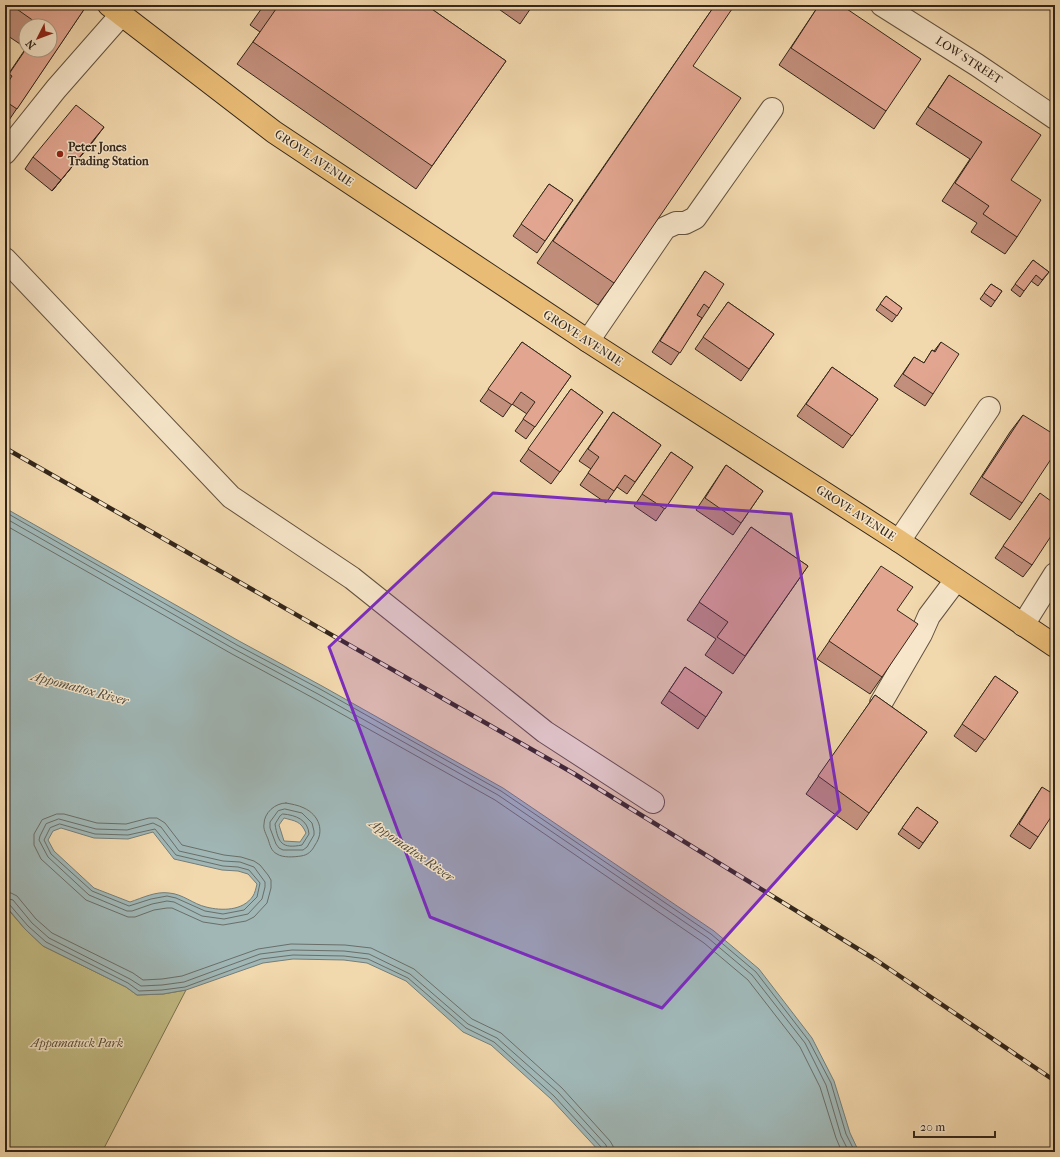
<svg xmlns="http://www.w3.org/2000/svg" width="1060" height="1157" font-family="'IM FELL French Canon',serif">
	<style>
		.green { fill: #c3bc84; stroke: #7b714f }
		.water { fill: #a0b7b6; stroke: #747d78; fill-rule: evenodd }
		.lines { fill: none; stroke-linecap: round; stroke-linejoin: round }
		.shore { stroke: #6a6e68; stroke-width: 1 }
		.minor-casing { stroke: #63523f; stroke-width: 24 }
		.major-casing { stroke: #33261a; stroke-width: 24 }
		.minor { stroke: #f7e6ca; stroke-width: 22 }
		.major { stroke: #e9bc76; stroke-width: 22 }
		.rail-casing { stroke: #33261a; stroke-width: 4.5 }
		.rail { stroke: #f7e6ca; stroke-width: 3; stroke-dasharray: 9; stroke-linecap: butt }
		.wall { fill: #c28f7c; stroke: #33261a; fill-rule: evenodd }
		.shaded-wall { fill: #9e7465; stroke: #33261a }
		.building { fill: #e2a690; stroke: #33261a }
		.marked { fill: #7b2cbf; fill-opacity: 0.2; stroke: #7b2cbf; stroke-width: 3; stroke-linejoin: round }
		.poi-dot { fill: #8f2418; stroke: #f7e6ca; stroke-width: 1.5 }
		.labels { text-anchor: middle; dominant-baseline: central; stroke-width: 3; stroke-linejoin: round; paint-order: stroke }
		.street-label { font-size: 12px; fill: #33261a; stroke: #f7e6ca }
		.poi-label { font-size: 12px; font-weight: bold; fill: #33261a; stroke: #f7e6ca; text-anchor: start }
		.park-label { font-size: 12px; font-style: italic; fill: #574c34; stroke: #f7e6ca }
		.water-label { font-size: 13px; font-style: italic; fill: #4e4a41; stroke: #f7e6ca }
	</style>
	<rect width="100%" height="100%" fill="#f2d8ad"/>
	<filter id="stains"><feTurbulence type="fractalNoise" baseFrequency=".005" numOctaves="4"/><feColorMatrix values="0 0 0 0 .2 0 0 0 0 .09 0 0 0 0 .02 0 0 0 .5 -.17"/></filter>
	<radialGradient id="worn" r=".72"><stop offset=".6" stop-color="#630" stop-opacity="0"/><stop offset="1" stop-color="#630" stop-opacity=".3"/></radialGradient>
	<path class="green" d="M5,906l20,23 18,17 83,41 11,8 26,-1 23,-4 -84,162h-97z"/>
	<path class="water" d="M5,508l234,133 83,45 181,102 211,143 45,38 53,69 22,43 16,52 9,19h-259l-49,-53 -60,-54 -28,-13 -57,-51 -39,-18 -23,-3 -51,-1 -30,4 -77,27 -23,4 -26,1 -11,-8 -83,-41 -18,-17 -20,-24zM284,818c11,3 17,3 22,15l-6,9 -16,-1 -5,-16zM61,828l33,10 34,1 25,-7 21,27 48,11 16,1 10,3 9,10c-1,4 -2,9 -4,12 -10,15 -31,15 -47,11 -13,-3 -23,-13 -37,-14 -13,-2 -27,5 -39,9l-36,-14 -40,-37 -6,-11 5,-9z"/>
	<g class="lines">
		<g class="shore">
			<path d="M5,512l232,133 83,44 181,102 210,143 45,38 53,69 22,42 15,51 9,18"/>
			<path d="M5,518l229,131 84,45 180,101 210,143 44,37 53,68 21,42 15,51 8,16"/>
			<path d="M5,525l227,129 83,45 180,101 209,143 44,37 52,67 20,40 16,51 6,14"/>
			<path d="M286,803c5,1 12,2 18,5 15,7 21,23 11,37 -3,6 -7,10 -14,11 -7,1 -18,2 -24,-2 -6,-3 -7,-9 -9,-15 -2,-5 -5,-10 -4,-15 0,-11 11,-21 22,-21z"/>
			<path d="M285,809l17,4 10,10 2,8v4l-7,12 -4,3h-20l-4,-2 -3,-4 -6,-16v-6l8,-11z"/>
			<path d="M57,814h7l33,9 29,1 23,-6h8l8,5 17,22 42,10 17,2 13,4 6,4 8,10 3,5v8l-4,15 -13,14 -8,4 -23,4 -20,-3 -31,-14h-5l-13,2 -19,7h-7l-42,-17 -45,-41 -7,-14v-11l8,-14z"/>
			<path d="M283,814c13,1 25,6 26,20l-7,11c-20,4 -24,-2 -27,-21l5,-8z"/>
			<path d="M59,819l37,10 31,1 26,-7 8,4 18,24 44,10 17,1 14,5 11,15v5l-3,12 -14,15 -24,5 -22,-3 -28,-14 -7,-1 -15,3 -20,7h-5l-38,-16 -41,-38 -9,-17 1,-4 6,-12z"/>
			<path d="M60,824l35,10 33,1 27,-6 21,26 47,11 15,1 11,3 11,13 -3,14 -13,13 -21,4 -18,-3 -29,-13 -9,-2 -16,3 -22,7 -37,-15 -41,-37 -7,-14 6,-12z"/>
			<path d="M5,892l6,1 6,3 19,23 16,14 81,40 10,7 19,-1 20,-3 76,-27 33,-5 54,1 26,3 43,21 58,50 29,14 61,55 48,53 3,5 1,6"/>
			<path d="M5,898l8,2 19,23 17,15 81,41 11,7 21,-1 22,-3 76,-28 32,-4 52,1 25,3 41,20 58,50 29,14 61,54 48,53 2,7"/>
			<path d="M5,903l4,1 19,22 18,16 82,41 11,8 23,-1 23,-3 76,-28 32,-4 51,1 24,3 40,19 58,50 28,14 60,54 48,52 1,4"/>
		</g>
		<g class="minor-casing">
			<g id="minor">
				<path d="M882,5l95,60 78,53"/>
				<path d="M5,153l51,-64 65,-74"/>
				<path d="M5,259l226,238 121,81 193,154 108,70"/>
				<path d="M588,341l77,-113 11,-5h9l10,-5 77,-109"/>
				<path d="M899,541l90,-133"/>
				<path d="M1023,625l32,-51"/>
				<path d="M881,703l40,-69 8,-18 27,-36"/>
			</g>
		</g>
		<g class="major-casing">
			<path id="major" d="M109,5l165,127 314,209 311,200 156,105"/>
		</g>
		<use href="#minor" class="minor"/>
		<use href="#major" class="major"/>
		<g class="rail-casing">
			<path id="rail" d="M5,448l568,325 303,187 179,121"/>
		</g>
		<use href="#rail" class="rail"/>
	</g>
	<g class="wall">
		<path d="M5,5h82l-82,121v-47l21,-31 -21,-14zM26,26h24l-24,24z"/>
		<path d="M264,5h162l80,56 -90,128 -179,-125 23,-32 -10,-7z"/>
		<path d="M493,5h40l-13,19z"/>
		<path d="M715,5l-22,61 -79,217 -16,22 -61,-42z"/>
		<path d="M819,5h22l45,106 -12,18 -95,-64z"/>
		<path d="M949,75l62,105 6,57 -12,17 -34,-22 6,-9 -35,-22 28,-42 -54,-35z"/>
		<path d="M95,139l-43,52 -27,-22 8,-12z"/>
		<path d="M549,184l24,16 -36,53 -24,-17z"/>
		<path d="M1033,260l16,12 -11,14 -7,-5 -11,16 -9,-7z"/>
		<path d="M705,271l4,37 -38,57 -19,-13z"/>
		<path d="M991,284l11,7 -11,16 -11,-8z"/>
		<path d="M886,296l16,12 -10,14 -16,-12z"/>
		<path d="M728,302l46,32 -33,47 -46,-32z"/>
		<path d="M522,342l49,34 -45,63 -11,-8 12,-17 -15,-10 -9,13 -23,-16z"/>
		<path d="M941,342l-8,52 -8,12 -31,-20 20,-29 10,6 8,-13 2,1z"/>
		<path d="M832,367l46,32 -35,49 -46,-32z"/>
		<path d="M571,389l32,23 -52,72 -31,-23z"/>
		<path d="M613,412l48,33 -34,49 -10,-7 -11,16 -26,-18 11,-16 -12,-8z"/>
		<path d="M1023,415l-1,88 -12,17 -40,-26 40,-62z"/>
		<path d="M671,452l22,15 -37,54 -22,-15z"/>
		<path d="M726,465l37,26 -30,44 -37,-25z"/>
		<path d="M1040,493l-8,72 -9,12 -28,-19z"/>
		<path d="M751,527l57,39 -75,108 -28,-19 11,-16 -29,-19z"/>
		<path d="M869,583l28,27 -15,67 -12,17 -53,-35z"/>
		<path d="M685,667l37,25 -24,37 -37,-26z"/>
		<path d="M995,676l23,16 -42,60 -22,-16z"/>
		<path d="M875,695l52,37 -70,98 -51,-36z"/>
		<path d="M1042,787l-4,50 -8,12 -20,-13z"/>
		<path d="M917,807l21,15 -19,27 -21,-15z"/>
	</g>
	<path class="shaded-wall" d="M104,127l-9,12 -43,52 9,-11z"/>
	<g class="building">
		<path d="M11,5h76l-70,104 -12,-8v-14l7,-11 -3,-2 17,-25v1h24v-24h-9z"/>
		<path d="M269,5h157l80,56 -74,105 -179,-124 23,-33z"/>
		<path d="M715,5h11l6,4 -39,57 48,32 -127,185 -61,-42z"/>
		<path d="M819,5h22l80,54 -35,52 -95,-63z"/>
		<path d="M949,75l92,60 -30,45 30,20 -24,37 -34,-23 6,-8 -34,-23 27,-41 -54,-35z"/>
		<path d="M76,105l28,22 -43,53 -28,-23z"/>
		<path d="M549,184l24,16 -28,41 -24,-17z"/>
		<path d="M1033,260l16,12 -7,8 -6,-5 -12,16 -9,-7z"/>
		<path d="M705,271l19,13 -15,24 -5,-4 -7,11 5,3 -22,35 -20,-12z"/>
		<path d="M991,284l11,7 -7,10 -11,-8z"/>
		<path d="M886,296l16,12 -5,8 -17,-12z"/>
		<path d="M728,302l46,32 -25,35 -46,-32z"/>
		<path d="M522,342l49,34 -36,51 -12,-8 12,-17 -14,-10 -9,13 -24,-16z"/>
		<path d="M941,342l18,12 -26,40 -30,-20 11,-17 10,6 8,-13 3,2z"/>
		<path d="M832,367l46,32 -26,37 -46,-32z"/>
		<path d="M571,389l32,23 -43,60 -32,-23z"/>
		<path d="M613,412l48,33 -26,37 -10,-7 -11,16 -26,-18 11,-16 -11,-8z"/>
		<path d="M1023,415l32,20v18l-33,50 -40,-26z"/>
		<path d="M671,452l22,15 -28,42 -23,-15z"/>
		<path d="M726,465l37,26 -22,32 -36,-25z"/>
		<path d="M1040,493l15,11v26l-23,35 -29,-19z"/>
		<path d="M751,527l57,39 -63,90 -28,-19 11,-15 -29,-20z"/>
		<path d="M881,566l32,21 -16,23 21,14 -36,53 -53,-36z"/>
		<path d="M685,667l37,25 -16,25 -37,-26z"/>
		<path d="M995,676l23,16 -33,48 -23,-16z"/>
		<path d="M875,695l52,37 -58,81 -51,-37z"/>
		<path d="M1042,787l13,8v16l-17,26 -19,-13z"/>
		<path d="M917,807l21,15 -15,21 -21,-15z"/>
	</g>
	<path class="marked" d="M493,493l298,21 49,296 -178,198 -232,-91 -101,-270z"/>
	<circle class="poi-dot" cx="60" cy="154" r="4"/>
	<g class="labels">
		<g class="street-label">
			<text transform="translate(969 60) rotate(33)">LOW STREET</text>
			<text transform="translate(314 158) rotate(34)">GROVE AVENUE</text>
			<text transform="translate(583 338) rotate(33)">GROVE AVENUE</text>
			<text transform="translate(856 513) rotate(33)">GROVE AVENUE</text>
		</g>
		<g class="poi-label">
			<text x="68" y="147">Peter Jones<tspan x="68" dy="14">Trading Station</tspan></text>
		</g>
		<g class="park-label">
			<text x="77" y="1043">Appamatuck Park</text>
		</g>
		<g class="water-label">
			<text transform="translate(80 688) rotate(15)">Appomattox River</text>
			<text transform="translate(412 850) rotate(35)">Appomattox River</text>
		</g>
	</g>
	<rect width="1060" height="1157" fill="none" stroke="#f2d8ad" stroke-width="20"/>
	<rect x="6" y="6" width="1048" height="1145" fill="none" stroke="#33261a" stroke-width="2"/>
	<rect x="10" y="10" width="1040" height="1137" fill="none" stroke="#33261a"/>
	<g transform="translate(38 38) rotate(228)"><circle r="19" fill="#f7e6ca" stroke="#a99984"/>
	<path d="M0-3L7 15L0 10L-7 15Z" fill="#8f2418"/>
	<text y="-6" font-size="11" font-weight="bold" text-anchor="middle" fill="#33261a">N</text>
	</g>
	<path d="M914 1131v6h81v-6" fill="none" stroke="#33261a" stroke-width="2"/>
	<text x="920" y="1131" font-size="12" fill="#33261a" stroke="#f7e6ca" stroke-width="3" paint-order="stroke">20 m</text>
	<rect width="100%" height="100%" filter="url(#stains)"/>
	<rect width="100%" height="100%" fill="url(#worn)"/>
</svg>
